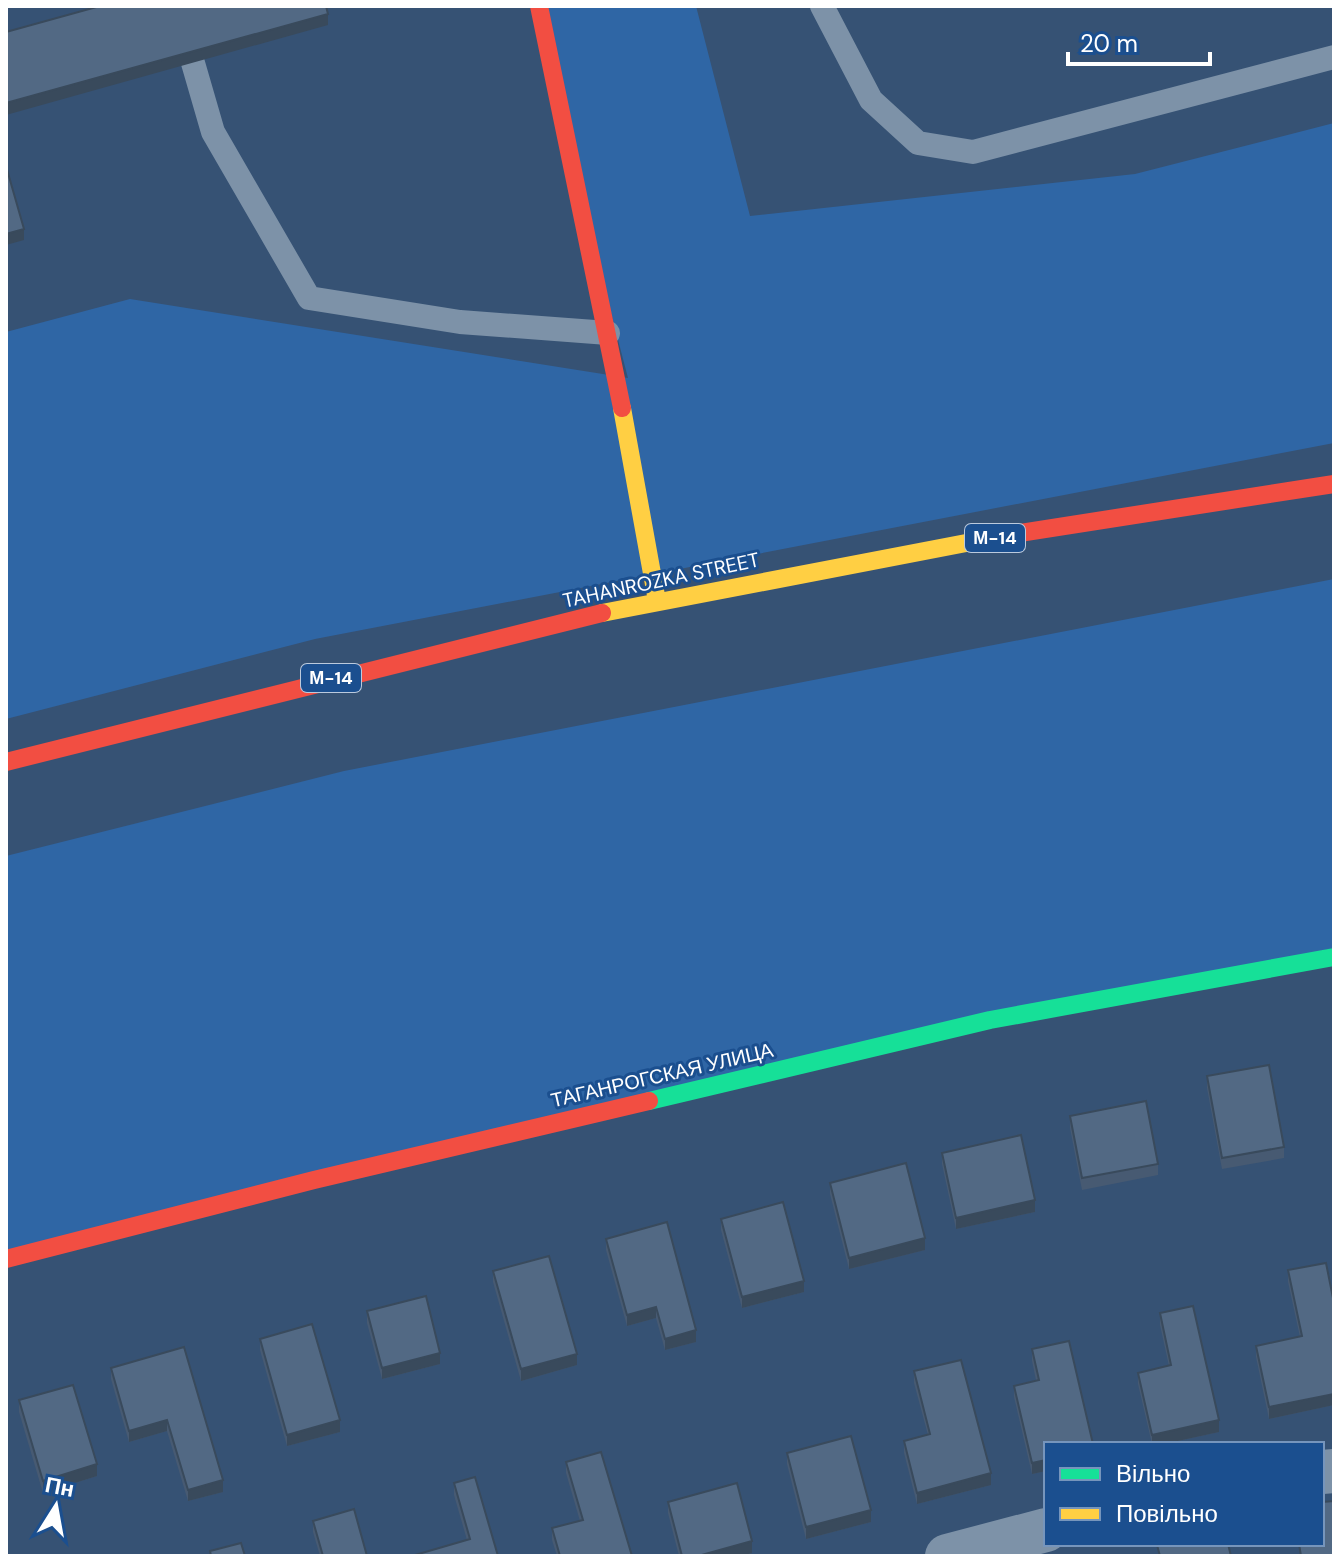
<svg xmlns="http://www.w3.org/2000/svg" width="1340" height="1562" font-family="'DM Sans',sans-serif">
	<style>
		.green { fill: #2f66a5 }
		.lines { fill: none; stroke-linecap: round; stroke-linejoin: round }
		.lane { stroke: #7d92a8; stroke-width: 24 }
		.street { stroke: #7d92a8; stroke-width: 44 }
		.fast { stroke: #16e098; stroke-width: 18 }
		.slow { stroke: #ffcf43; stroke-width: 18 }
		.jam { stroke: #f24e42; stroke-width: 18 }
		.wall { fill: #475a72 }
		.shaded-wall { fill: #394a5c }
		.building { fill: #526984; stroke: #394a5c; stroke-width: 2 }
		.labels { text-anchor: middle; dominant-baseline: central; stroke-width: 6; stroke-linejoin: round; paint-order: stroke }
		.shield { fill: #1b4f8f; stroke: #bbcadd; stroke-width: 2 }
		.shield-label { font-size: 18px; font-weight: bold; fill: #fff }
		.street-label { font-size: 20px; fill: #fff; stroke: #1b4f8f }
	</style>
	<rect width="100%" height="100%" fill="#365274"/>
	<g class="green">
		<path d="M531,6h165l54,210 385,-42 199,-51v320l-1019,196 -309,80v-387l124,-33 498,79z"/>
		<path d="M1334,579v369l-1328,305v-397l338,-85z"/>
	</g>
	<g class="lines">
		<g class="lane">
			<path d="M822,6l49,94 47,43 55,9 361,-95"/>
			<path d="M193,63l20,69 96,166 151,24 148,11"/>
		</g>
		<g class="street">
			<path d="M1322,1472l12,-1"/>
			<path d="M947,1556l99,-26"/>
		</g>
		<path class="fast" d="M649,1101l341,-81 344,-63"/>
		<g class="slow">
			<path d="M622,408l35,193"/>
			<path d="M602,613l411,-79"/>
		</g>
		<g class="jam">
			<path d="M539,6l83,402"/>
			<path d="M1013,534l321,-50"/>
			<path d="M6,762l596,-149"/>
			<path d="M6,1259l308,-79 335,-79"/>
		</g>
	</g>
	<g class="wall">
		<path d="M1207,1076l77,71v11l-62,11 -15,-81z"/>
		<path d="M1070,1116l88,48v11l-76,15 -12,-62z"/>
		<path d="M942,1153l93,59 -79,17 -14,-65z"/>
		<path d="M830,1183l95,67 -76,19 -19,-75z"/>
		<path d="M721,1219l83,73 -62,16 -21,-78z"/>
		<path d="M606,1239l90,103 -31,8 -9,-32 -29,8 -21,-76z"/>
		<path d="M1288,1270l46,33v102l-65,14 -13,-62v-11l44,-9 -12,-55z"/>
		<path d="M493,1271l84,94 -56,16 -28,-99z"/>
		<path d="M367,1311l73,53 -58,15 -15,-56z"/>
		<path d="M1160,1313l59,119 -55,12h-12l-14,-60v-11l31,-7 -9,-41z"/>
		<path d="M260,1339l80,93 -53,14 -27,-96z"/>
		<path d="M1069,1341l-23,103v27l-14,3 -18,-77v-11l22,-6 -4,-19v-12z"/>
		<path d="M184,1347l39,145 -35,9 -21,-70 -38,11 -18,-63v-11z"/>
		<path d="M914,1371l77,114 -74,19 -13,-51v-12l24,-6 -14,-52z"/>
		<path d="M19,1400l78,76 -54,17 -24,-81z"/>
		<path d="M787,1453l84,69 -65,17 -19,-75z"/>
		<path d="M566,1462l66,94h-75l-5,-16v-12l28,-7 -14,-48z"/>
		<path d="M454,1483l44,73 -31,-16 -13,-45z"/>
		<path d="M668,1502l84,51 -11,3h-62l-11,-43z"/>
		<path d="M313,1521l54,35h-47l-7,-24z"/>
	</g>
	<g class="shaded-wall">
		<path d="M328,14v11l-322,90v-12z"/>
		<path d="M24,229v11l-18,5v-11z"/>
		<path d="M1035,1200v12l-79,17v-11z"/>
		<path d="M925,1238v12l-76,19v-11z"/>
		<path d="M804,1281v11l-62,16v-11z"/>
		<path d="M656,1307v11l-29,8v-11z"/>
		<path d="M696,1330v12l-31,8v-11z"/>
		<path d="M440,1353v11l-58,15v-11z"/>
		<path d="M577,1354v11l-56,16v-12z"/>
		<path d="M1334,1394v11l-65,14v-12z"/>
		<path d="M167,1420v11l-38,11v-11z"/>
		<path d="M340,1420v12l-53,14v-11z"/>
		<path d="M1219,1420v12l-55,12h-12v-9z"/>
		<path d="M1046,1460v11l-14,3v-11z"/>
		<path d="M97,1464v12l-54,17v-12z"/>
		<path d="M991,1473v12l-74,19v-11z"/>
		<path d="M223,1480v12l-35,9v-11z"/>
		<path d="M871,1510v12l-65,17v-12z"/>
		<path d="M752,1541v12l-11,3h-43z"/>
	</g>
	<g class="building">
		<path d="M100,6h226l2,8 -322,89v-71z"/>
		<path d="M6,166l18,63 -18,5z"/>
		<path d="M1269,1065l15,82 -62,11 -15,-82z"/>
		<path d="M1146,1101l12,63 -76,14 -12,-62z"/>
		<path d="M1021,1135l14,65 -79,18 -14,-65z"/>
		<path d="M906,1163l19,75 -76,20 -19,-75z"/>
		<path d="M783,1202l21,79 -62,16 -21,-78z"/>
		<path d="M667,1222l29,108 -31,9 -9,-32 -29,8 -21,-76z"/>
		<path d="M549,1256l28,98 -56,15 -28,-98z"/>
		<path d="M1326,1263l8,40v91l-65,13 -13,-61 46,-10 -14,-66z"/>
		<path d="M426,1296l14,57 -58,15 -15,-57z"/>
		<path d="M1193,1306l26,114 -67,15 -14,-62 33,-8 -11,-52z"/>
		<path d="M312,1324l28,96 -53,15 -27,-96z"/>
		<path d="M1069,1341l24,103h-47v16l-14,3 -18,-77 25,-6 -7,-31z"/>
		<path d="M184,1347l39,133 -35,10 -21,-70 -38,11 -18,-63z"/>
		<path d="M961,1360l30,113 -74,20 -13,-52 26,-7 -16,-63z"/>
		<path d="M73,1385l24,79 -54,17 -24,-81z"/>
		<path d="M851,1436l20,74 -65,17 -19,-74z"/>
		<path d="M601,1452l31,104h-72l-8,-28 31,-8 -17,-58z"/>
		<path d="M475,1477l23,79h-83v-1l55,-16 -16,-56z"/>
		<path d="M737,1483l15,58 -54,15h-16l-14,-54z"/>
		<path d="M1334,1501v55h-33l-2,-12h23v-42z"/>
		<path d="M354,1509l13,47h-44l-10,-35z"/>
		<path d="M241,1543l4,13h-34l-1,-5z"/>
		<path d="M1160,1544h68l3,12h-71l-3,-11z"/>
	</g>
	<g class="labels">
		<g class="shield">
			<rect x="965" y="524" width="60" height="28" rx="6"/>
			<rect x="301" y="664" width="60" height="28" rx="6"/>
		</g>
		<g class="shield-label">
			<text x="995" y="538">М-14</text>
			<text x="331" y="678">М-14</text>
		</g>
		<g class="street-label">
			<text transform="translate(661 580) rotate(-12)">TAHANROZKA STREET</text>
			<text transform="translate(662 1075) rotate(-13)">ТАГАНРОГСКАЯ УЛИЦА</text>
		</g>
	</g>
	<rect width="1340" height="1562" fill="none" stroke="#ffffff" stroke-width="16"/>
	<rect x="1044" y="1442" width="280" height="104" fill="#1b4f8f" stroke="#7695bc" stroke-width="2"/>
	<rect x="1060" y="1468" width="40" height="12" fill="#16e098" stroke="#7695bc" stroke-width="2"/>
	<text x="1116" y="1482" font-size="24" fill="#ffffff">Вільно</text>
	<rect x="1060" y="1508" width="40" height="12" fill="#ffcf43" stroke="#7695bc" stroke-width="2"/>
	<text x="1116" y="1522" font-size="24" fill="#ffffff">Повільно</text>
	<g transform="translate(56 1506) rotate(11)" stroke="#1b4f8f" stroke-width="6" paint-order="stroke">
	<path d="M0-6L14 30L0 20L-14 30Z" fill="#ffffff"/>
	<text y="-12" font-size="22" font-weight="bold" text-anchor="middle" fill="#ffffff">Пн</text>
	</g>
	<path d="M1068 52v12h142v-12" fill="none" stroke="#ffffff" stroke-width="4"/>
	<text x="1080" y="52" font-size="24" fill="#ffffff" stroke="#1b4f8f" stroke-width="6" paint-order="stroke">20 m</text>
</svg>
